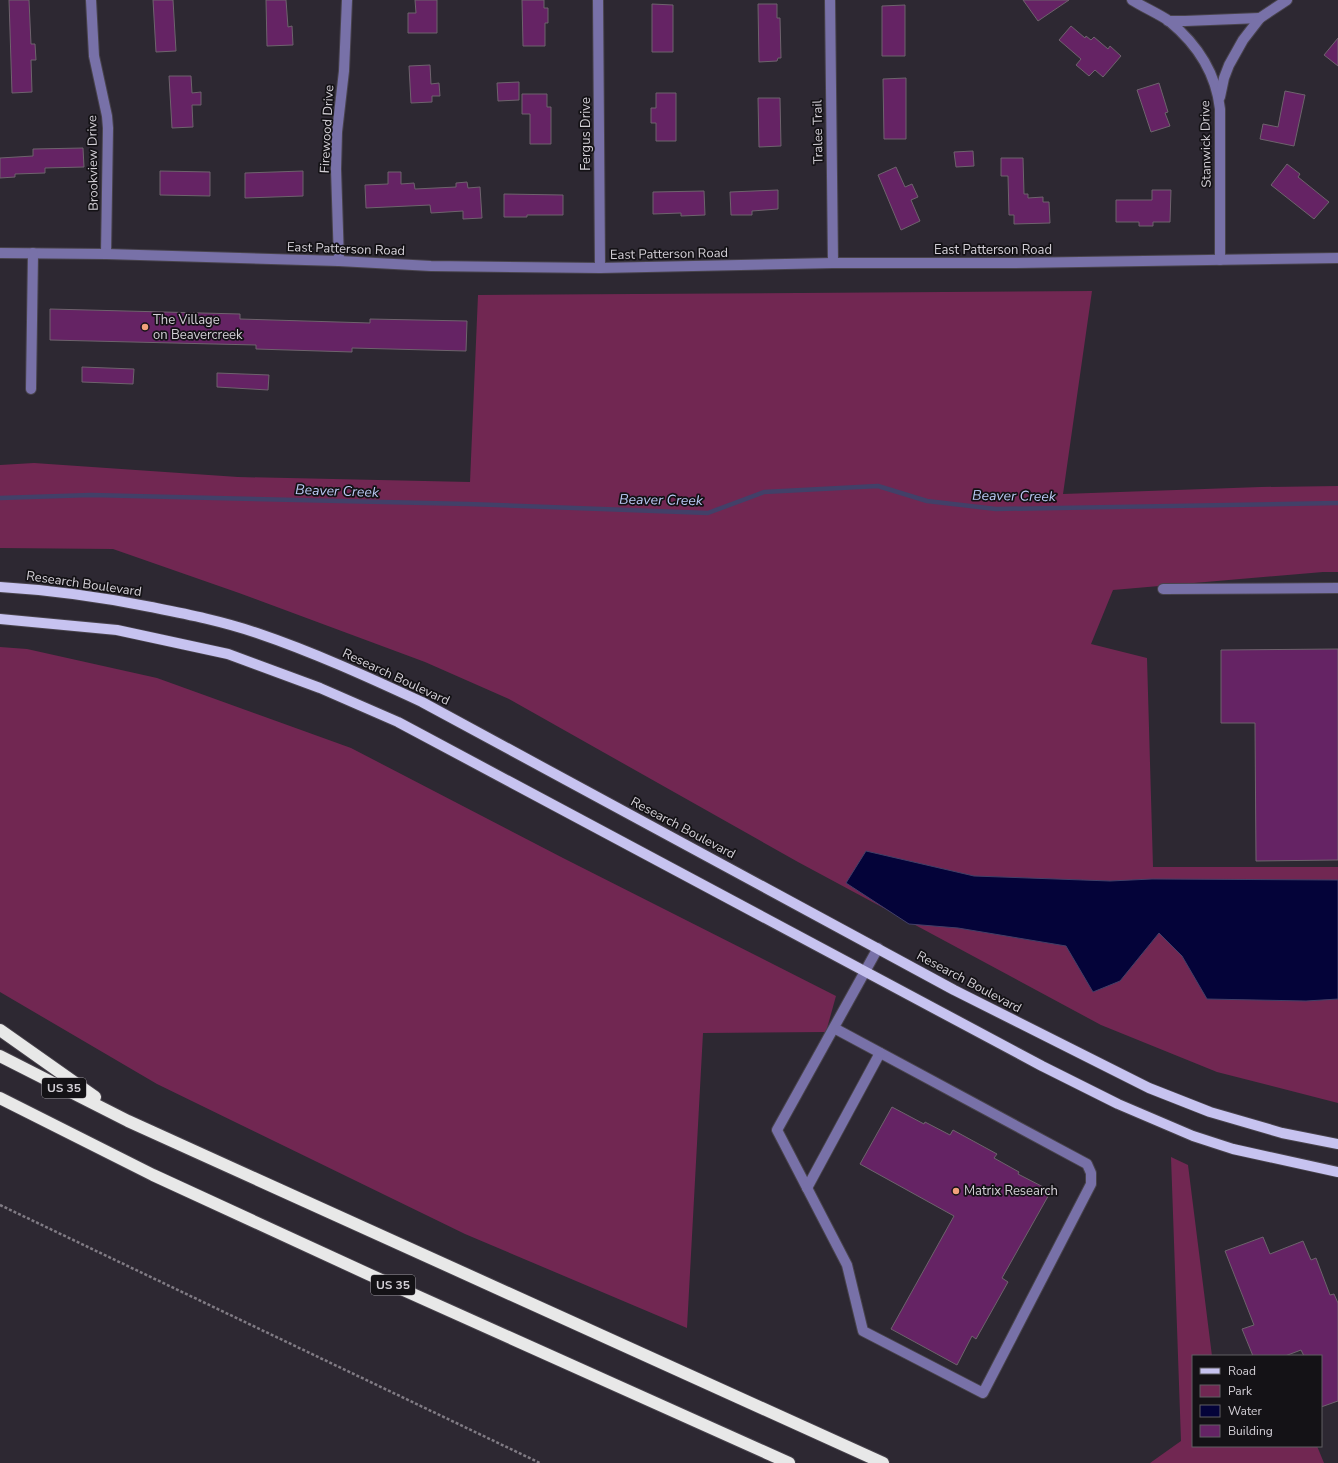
<svg xmlns="http://www.w3.org/2000/svg" width="1338" height="1463" font-family="'Nunito Sans',sans-serif">
	<style>
		.green { fill: #712752 }
		.water { fill: #040339; stroke: #424068 }
		.lines { fill: none; stroke-linecap: round; stroke-linejoin: round }
		.stream { stroke: #424068; stroke-width: 4.5 }
		.building { fill: #652364; stroke: #6e636d }
		.minor-casing { stroke: #48434c; stroke-width: 12 }
		.major-casing { stroke: #48434c; stroke-width: 12 }
		.highway-casing { stroke: #48434c; stroke-width: 14 }
		.path { stroke: #807b84; stroke-width: 2.5; stroke-dasharray: 3 2; stroke-linecap: butt }
		.minor { stroke: #7871a8; stroke-width: 10 }
		.major { stroke: #c7c3f0; stroke-width: 10 }
		.highway { stroke: #e8e8e8; stroke-width: 12 }
		.poi-dot { fill: #f1a17b; stroke: #141216; stroke-width: 1.5 }
		.labels { text-anchor: middle; dominant-baseline: central; stroke-width: 3.5; stroke-linejoin: round; paint-order: stroke }
		.shield { fill: #141216; stroke: #9a969c; stroke-width: 1 }
		.shield-label { font-size: 12px; font-weight: bold; fill: #d3cfd6 }
		.street-label { font-size: 13px; fill: #d3cfd6; stroke: #141216 }
		.poi-label { font-size: 13px; fill: #d3cfd6; stroke: #141216; text-anchor: start }
		.water-label { font-size: 14px; font-style: italic; fill: #bac9f4; stroke: #141216 }
	</style>
	<rect width="100%" height="100%" fill="#2d2832"/>
	<g class="green">
		<path d="M1092,291l-29,203 198,-7 77,-1v86h-15l-210,18 -22,54 56,14 6,209h185v236l-121,-31 -116,-47 -303,-163 -289,-163 -84,-37 -186,-69 -126,-44 -113,-1v-83l34,-2 204,14 232,5 8,-187z"/>
		<path d="M0,647l27,2 130,29 194,70 212,110 273,138 -10,36 -123,1 -16,295 -222,-94 -308,-150 -157,-92z"/>
		<path d="M1171,1157l17,8 24,191h-19v90h124l7,17h-174l31,-22z"/>
	</g>
	<path class="water" d="M866,851l108,25 136,5 42,-2 186,1v119l-32,2 -99,-2 -25,-43 -23,-23 -39,48 -27,11 -27,-46 -108,-18 -49,-4 -63,-41z"/>
	<g class="lines">
		<path class="stream" d="M0,498l91,-3 377,9 240,9 56,-21 114,-6 49,15 69,8 342,-6"/>
	</g>
	<g class="building">
		<path d="M9,0h20l2,44h4l1,16h-5l1,32 -20,1z"/>
		<path d="M153,0h20l3,51 -20,1z"/>
		<path d="M266,0h20l2,27 4,-1 1,19 -26,1z"/>
		<path d="M415,0h22v33h-29v-20h8z"/>
		<path d="M522,0h22v8h4v15h-3v23h-22z"/>
		<path d="M1023,0h46l-31,21z"/>
		<path d="M652,4l21,1v47h-21z"/>
		<path d="M758,4h19v14h3l1,40h-3l-1,3 -18,1z"/>
		<path d="M905,5v51h-23v-50z"/>
		<path d="M1071,26l14,12 1,-2 5,4 3,-3 14,12 2,-3 11,10 -18,21 -8,-7 -6,6 -13,-11 5,-6 -22,-19z"/>
		<path d="M1338,38v28l-14,-11z"/>
		<path d="M430,65l1,19 8,-1 1,13h-8v6l-21,1 -2,-37z"/>
		<path d="M169,76h22l1,17 9,-1v13h-9l1,22 -21,1z"/>
		<path d="M906,78v61h-22l-1,-60z"/>
		<path d="M519,82v18l-21,1 -1,-18z"/>
		<path d="M1159,83l9,29 -3,1 5,13 -19,6 -14,-42z"/>
		<path d="M1285,91l20,4 -11,51 -34,-7 3,-15 15,3z"/>
		<path d="M656,93h20v48h-20v-18h-5v-15h5z"/>
		<path d="M522,94h25v13h4v37h-21v-30h-8z"/>
		<path d="M758,98h22l1,48 -22,1z"/>
		<path d="M83,148l1,19 -39,1v5l-30,1v3l-15,1v-20l33,-2v-7z"/>
		<path d="M973,151l1,15 -18,1 -2,-15z"/>
		<path d="M1001,158h22l1,36h4v4l15,-1v5h6l1,21 -36,1v-9h-5l-1,-39h-7z"/>
		<path d="M1287,164l13,10 -2,3 31,25 -15,17 -43,-34z"/>
		<path d="M896,167l9,20 7,-3 6,13 -7,3 9,21 -19,9 -23,-55z"/>
		<path d="M160,171l50,1v24l-50,-1z"/>
		<path d="M303,171v25l-58,2v-25z"/>
		<path d="M388,172h13v12l13,-1 1,6 41,-2v-4l11,-1 1,6 12,-1 2,31 -19,1v-8l-32,2 -1,-8 -64,3 -1,-23 23,-1z"/>
		<path d="M778,190v19l-26,2v4h-21l-1,-23z"/>
		<path d="M1152,190h19l-1,32h-17v4h-14v-4h-23v-22h36z"/>
		<path d="M704,191l1,24 -24,1v-3l-28,1v-22z"/>
		<path d="M504,194l59,1v20h-36v2h-23z"/>
		<path d="M50,309l190,5v5l130,4v-4l97,2 -1,30 -114,-3v4l-96,-3v-4l-206,-5z"/>
		<path d="M82,367l52,2 -1,15 -51,-2z"/>
		<path d="M217,373l52,2 -1,15 -51,-3z"/>
		<path d="M1338,649v211l-82,1 -1,-138h-34v-73z"/>
		<path d="M892,1107l32,17 1,-2 25,13 3,-5 44,24 -3,4 25,14 -1,2 33,17 -49,87 6,4 -32,57 -4,-3 -15,29 -66,-36 63,-113 -94,-52z"/>
		<path d="M1263,1237l7,17 33,-13 8,19 5,-2 14,37 4,-1 4,9v98l-17,6v-51h-17l-3,-6 -16,6h-32l-11,-27 12,-4 -29,-74z"/>
	</g>
	<g class="lines">
		<g class="minor-casing">
			<g id="minor">
				<path d="M91,0l3,56 13,60 1,12 -2,126"/>
				<path d="M598,0l2,268"/>
				<path d="M830,0l3,263"/>
				<path d="M1132,0c11,7 27,14 37,21 28,23 47,52 51,88v151"/>
				<path d="M1168,21h17l75,-3"/>
				<path d="M1220,97l4,-19 5,-13 14,-25 17,-22 27,-18"/>
				<path d="M0,253l106,1 233,7 92,5 169,2 233,-5h178l327,-5"/>
				<path d="M339,261l-3,-92 1,-37 7,-61 3,-71"/>
				<path d="M31,389l2,-136"/>
				<path d="M1163,589l175,-1"/>
				<path d="M834,1028l253,136 4,9v11l-108,209 -120,-62 -16,-66 -70,-135 101,-182"/>
				<path d="M807,1188l73,-135"/>
			</g>
		</g>
		<g class="major-casing">
			<g id="major">
				<path d="M0,587c51,3 101,10 151,20 35,7 71,14 106,26 56,19 111,44 165,69l532,288 195,98 61,24 72,21 56,11"/>
				<path d="M0,619l117,11 111,24 92,34 78,34 644,344 76,38 75,32 40,13 105,23"/>
			</g>
		</g>
		<g class="highway-casing">
			<g id="highway">
				<path d="M0,1030l95,67"/>
				<path d="M0,1056l128,65 755,342"/>
				<path d="M0,1098l153,77 215,99 421,189"/>
			</g>
		</g>
		<path class="path" d="M0,1205l540,258"/>
		<use href="#minor" class="minor"/>
		<use href="#major" class="major"/>
		<use href="#highway" class="highway"/>
	</g>
	<g class="poi-dot">
		<circle cx="145" cy="327" r="4"/>
		<circle cx="956" cy="1191" r="4"/>
	</g>
	<g class="labels">
		<g class="shield">
			<rect x="42" y="1078" width="44" height="20" rx="3"/>
			<rect x="371" y="1275" width="44" height="20" rx="3"/>
		</g>
		<g class="shield-label">
			<text x="64" y="1088">US 35</text>
			<text x="393" y="1285">US 35</text>
		</g>
		<g class="street-label">
			<text transform="translate(327 129) rotate(-87)">Firewood Drive</text>
			<text transform="translate(818 132) rotate(-91)">Tralee Trail</text>
			<text transform="translate(586 134) rotate(-90)">Fergus Drive</text>
			<text transform="translate(1206 144) rotate(-91)">Stanwick Drive</text>
			<text transform="translate(93 163) rotate(-91)">Brookview Drive</text>
			<text transform="translate(346 249) rotate(2)">East Patterson Road</text>
			<text x="993" y="250">East Patterson Road</text>
			<text transform="translate(669 254) rotate(-1)">East Patterson Road</text>
			<text transform="translate(84 584) rotate(8)">Research Boulevard</text>
			<text transform="translate(396 677) rotate(25)">Research Boulevard</text>
			<text transform="translate(683 828) rotate(28)">Research Boulevard</text>
			<text transform="translate(969 982) rotate(28)">Research Boulevard</text>
		</g>
		<g class="poi-label">
			<text x="153" y="320">The Village<tspan x="153" dy="15">on Beavercreek</tspan></text>
			<text x="964" y="1191">Matrix Research</text>
		</g>
		<g class="water-label">
			<text transform="translate(337 491) rotate(2)">Beaver Creek</text>
			<text transform="translate(1014 496) rotate(1)">Beaver Creek</text>
			<text transform="translate(661 500) rotate(1)">Beaver Creek</text>
		</g>
	</g>
	<rect x="1192" y="1355" width="130" height="92" fill="#141216" stroke="#605e63"/>
	<rect x="1200" y="1368" width="20" height="6" fill="#c7c3f0" stroke="#605e63"/>
	<text x="1228" y="1375" font-size="12" fill="#d3cfd6">Road</text>
	<rect x="1200" y="1385" width="20" height="12" fill="#712752" stroke="#605e63"/>
	<text x="1228" y="1395" font-size="12" fill="#d3cfd6">Park</text>
	<rect x="1200" y="1405" width="20" height="12" fill="#040339" stroke="#605e63"/>
	<text x="1228" y="1415" font-size="12" fill="#d3cfd6">Water</text>
	<rect x="1200" y="1425" width="20" height="12" fill="#652364" stroke="#605e63"/>
	<text x="1228" y="1435" font-size="12" fill="#d3cfd6">Building</text>
</svg>
